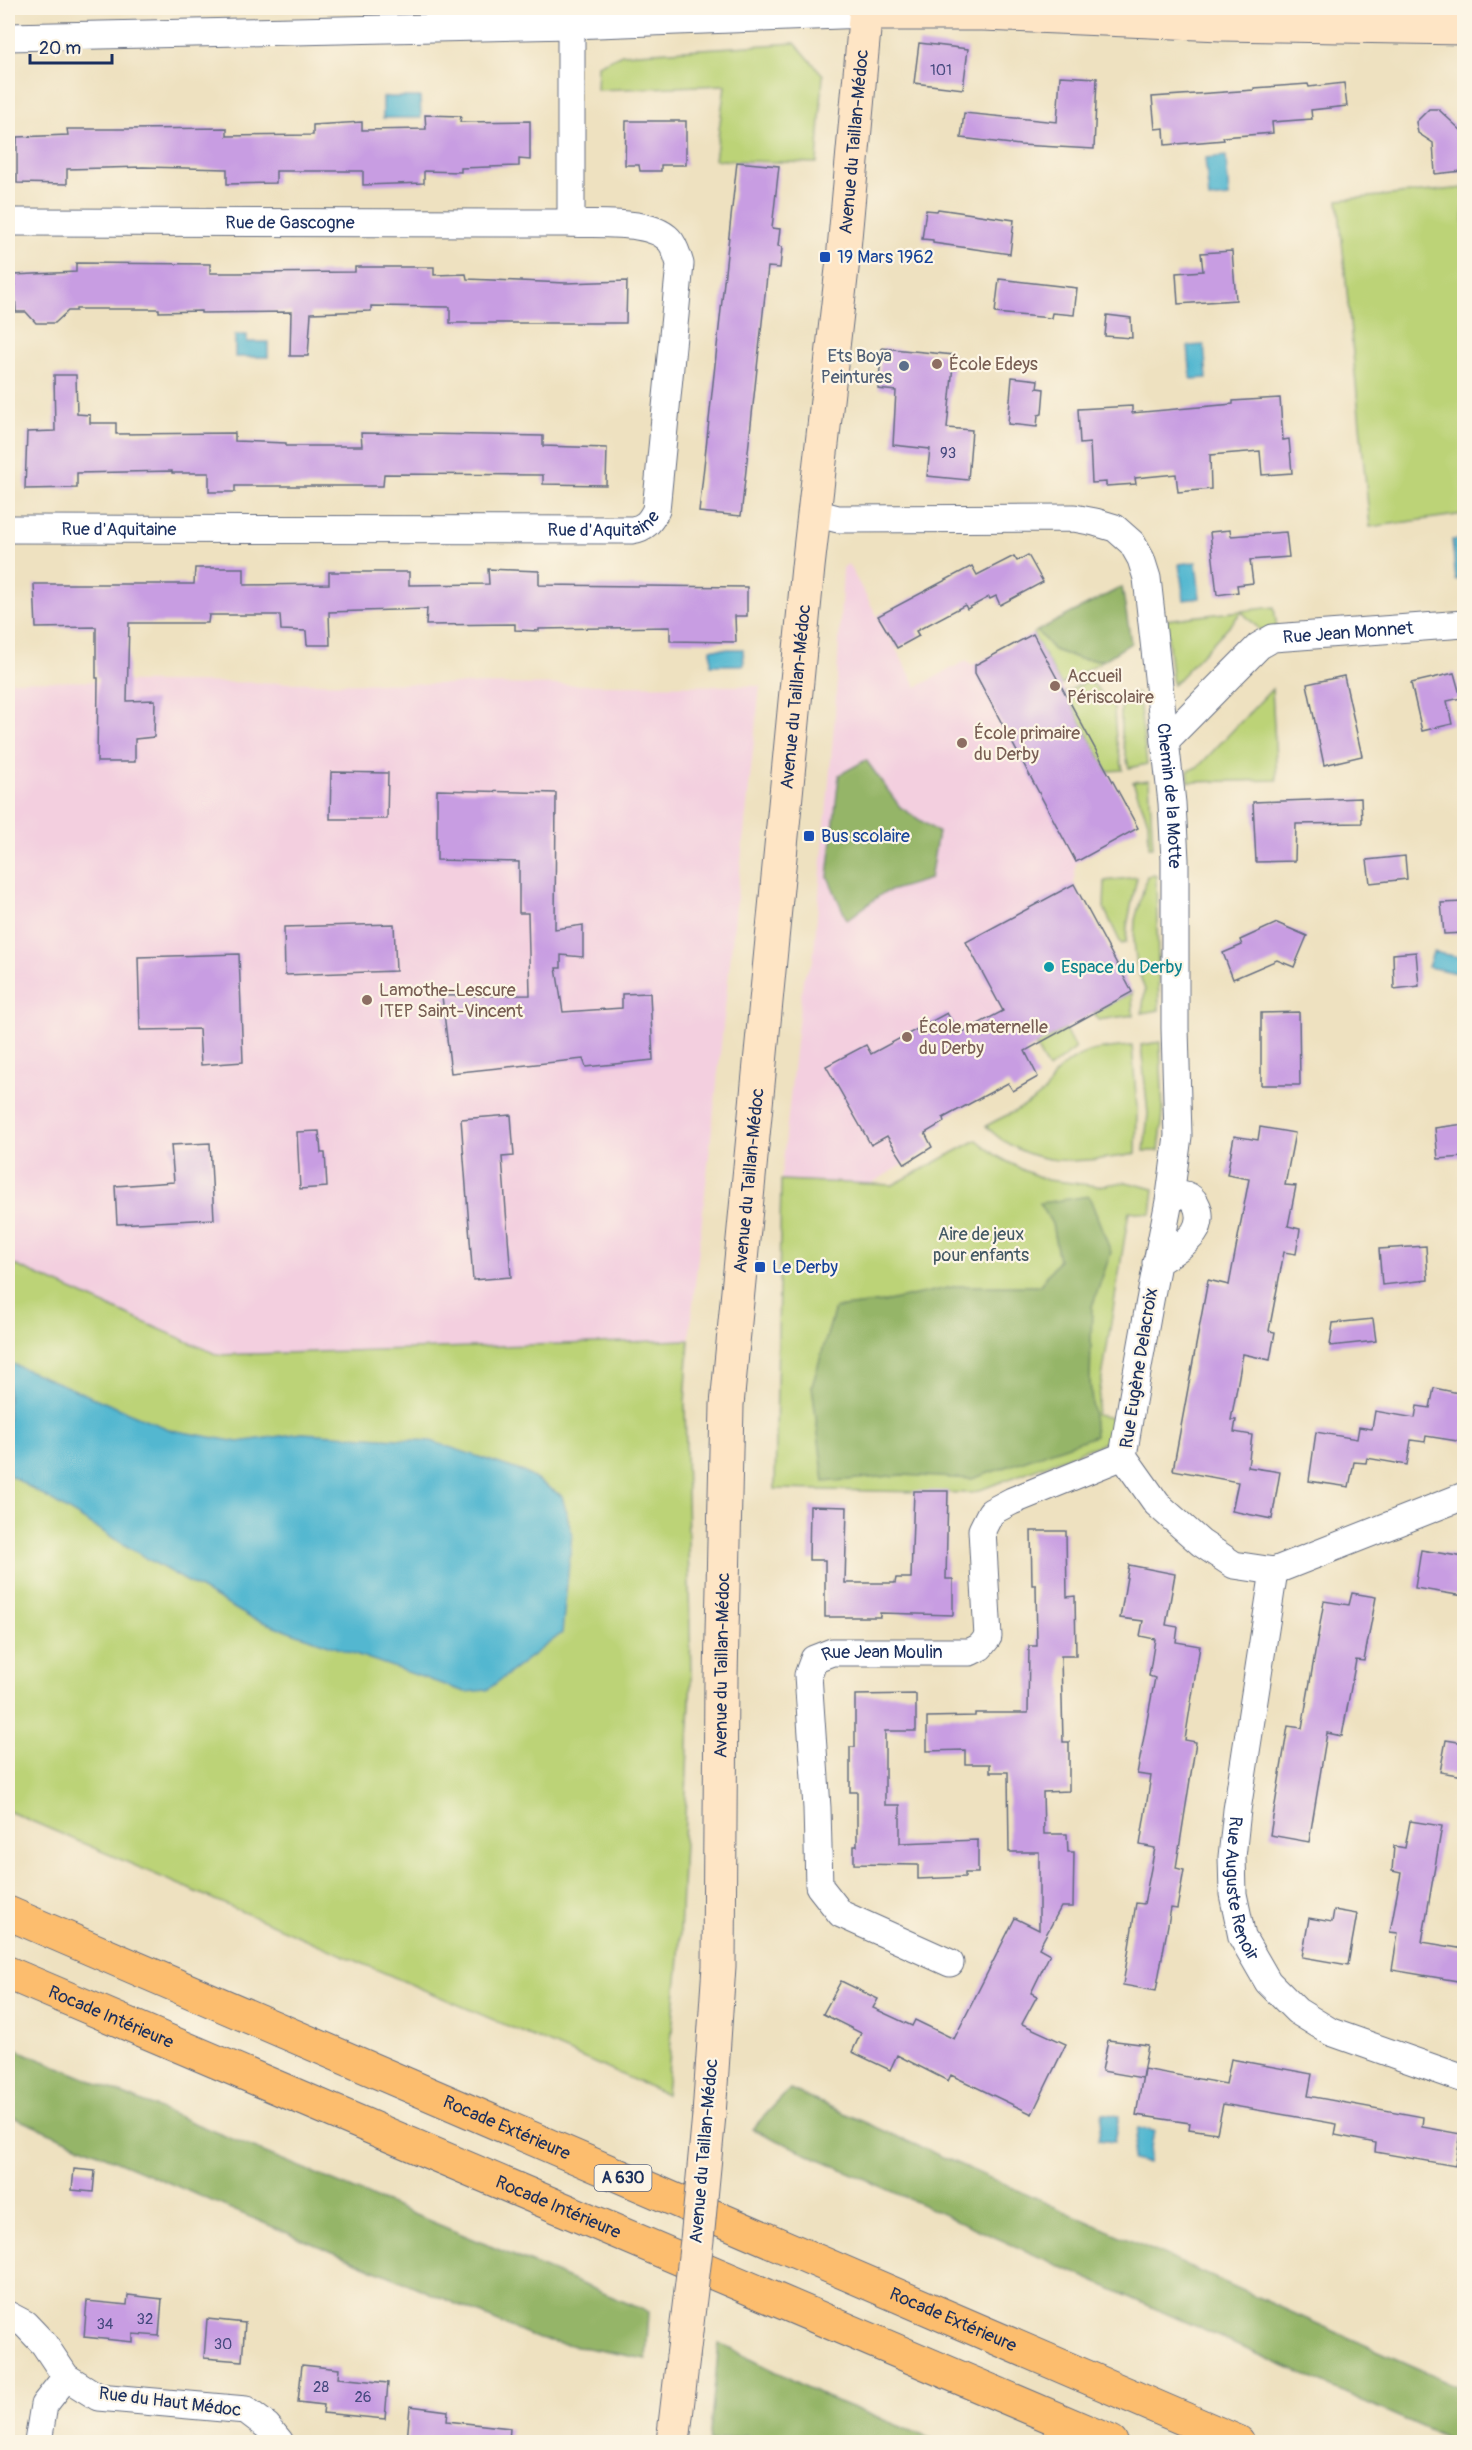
<svg xmlns="http://www.w3.org/2000/svg" width="1472" height="2450" font-family="Pangolin,sans-serif">
	<style>
		.built { fill: #f3cfdf }
		.green { fill: #bcd377; stroke: #6c816a; stroke-width: 1.5 }
		.forest { fill: #95b568; stroke: #587263; stroke-width: 1.5 }
		.water { fill: #52b7d0; stroke: #367397; stroke-width: 1.5 }
		.building { fill: #c89de2 }
		.lines { fill: none; stroke-linecap: round; stroke-linejoin: round }
		.street-casing { stroke: #656d80; stroke-width: 29 }
		.secondary-casing { stroke: #656d80; stroke-width: 35 }
		.highway-casing { stroke: #656d80; stroke-width: 35 }
		.street { stroke: #fff; stroke-width: 27 }
		.secondary { stroke: #fee5c5; stroke-width: 33 }
		.highway { stroke: #fcbd6e; stroke-width: 33 }
		.secondary-bridge-casing { stroke: #656d80; stroke-width: 35; stroke-linecap: butt }
		.secondary-bridge { stroke: #fee5c5; stroke-width: 33 }
		.transit-dot { fill: #1a4fb4; stroke: #fcf5e5; stroke-width: 2 }
		.education-dot { fill: #8d6e63; stroke: #fcf5e5; stroke-width: 2 }
		.service-dot { fill: #5c6f8a; stroke: #fcf5e5; stroke-width: 2 }
		.culture-dot { fill: #0f9aa8; stroke: #fcf5e5; stroke-width: 2 }
		.labels { text-anchor: middle; dominant-baseline: central; stroke-width: 4.5; stroke-linejoin: round; paint-order: stroke }
		.number-label { font-size: 15px; fill: #464a7f }
		.shield { fill: #fcf5e5; stroke: #5e6a86; stroke-width: 1.5 }
		.shield-label { font-size: 16px; font-weight: bold; fill: #1b2f5e }
		.street-label { font-size: 18px; fill: #1b2f5e; stroke: #fcf5e5 }
		.transit-label { font-size: 18px; fill: #164399; stroke: #fcf5e5; text-anchor: start }
		.service-label { font-size: 18px; fill: #4e5e75; stroke: #fcf5e5; text-anchor: end }
		.education-label { font-size: 18px; fill: #785e54; stroke: #fcf5e5; text-anchor: start }
		.culture-label { font-size: 18px; fill: #0d838f; stroke: #fcf5e5; text-anchor: start }
		.park-label { font-size: 18px; fill: #435864; stroke: #fcf5e5 }
	</style>
	<rect width="100%" height="100%" fill="#fcf5e5"/>
	<filter id="ink" filterUnits="userSpaceOnUse"><feTurbulence type="fractalNoise" baseFrequency=".0167" numOctaves="2"/><feDisplacementMap in="SourceGraphic" scale="12" xChannelSelector="R" yChannelSelector="G"/><feConvolveMatrix kernelMatrix="1 2 1 2 8 2 1 2 1" color-interpolation-filters="sRGB"/></filter>
	<filter id="wash" filterUnits="userSpaceOnUse"><feTurbulence type="fractalNoise" baseFrequency=".008" numOctaves="4" result="noise"/><feDisplacementMap in="SourceGraphic" scale="24" xChannelSelector="R" yChannelSelector="G"/><feGaussianBlur stdDeviation="1.35" result="paint"/><feColorMatrix in="noise" values="0 0 0 0 0 0 0 0 0 0 0 0 0 0 0 0 0 1.4 0 .05"/><feComposite in="paint" operator="in"/></filter>
	<g filter="url(#wash)">
		<rect width="100%" height="100%" fill="#eee1c0"/>
		<g class="built">
			<path d="M848,564l69,123 50,-27 4,6 62,-32 105,194 -62,34 -2,22 -108,58 72,135 -25,14 -5,-8 -65,35 1,4 -19,11 7,14 -62,37 -89,-4 22,-202 10,-17 22,-247 8,-146z"/>
			<path d="M8,681l752,5 -71,654 -472,15 -209,-93z"/>
		</g>
		<g class="green">
			<path d="M795,43l28,32 -6,88 -102,-3 10,-75 -128,5 1,-25 24,-11z"/>
			<path d="M1464,188v326l-94,13 -32,-327z"/>
			<path d="M1274,607l3,22 -17,1 -18,-18 -69,73 -7,-65z"/>
			<path d="M1037,631l17,19 26,9 24,1 -43,25 -28,-51z"/>
			<path d="M1088,681l8,6 9,11 8,-1 3,42 7,31 -16,1 -42,-79z"/>
			<path d="M1272,689l5,91 -88,2 -1,-11 11,-5z"/>
			<path d="M1138,693l9,71 -18,4 -8,-34v-38z"/>
			<path d="M1149,780l4,67h-4l-1,-26 -15,-39z"/>
			<path d="M1156,875l3,135 -17,3 3,-23 -8,-23 -3,-25 1,-22 12,-44z"/>
			<path d="M1137,877l-10,49 -1,17 -5,1 -17,-36 1,-27z"/>
			<path d="M1132,992l1,23 -35,5 -4,-7z"/>
			<path d="M1065,1029l10,20 -27,20 -13,-24z"/>
			<path d="M1160,1042l3,72 -4,37h-15l4,-37 -7,-69z"/>
			<path d="M1132,1046l5,62 -1,46c-56,9 -107,16 -150,-28 19,-11 45,-20 60,-36 4,-4 5,-11 9,-16 27,-26 42,-25 77,-28z"/>
			<path d="M977,1140l20,16 28,15 22,9 51,6 28,-4 28,7 -3,25 -22,-3 -33,204 22,4 -4,20 -142,54 -197,-4 6,-309 112,5z"/>
			<path d="M8,1262l210,93 471,-15 -4,64 6,273 -12,281 -13,136 -658,-283z"/>
		</g>
		<g class="forest">
			<path d="M1122,587l9,56 -27,17 -24,-1 -26,-9 -17,-19z"/>
			<path d="M866,760l34,47 38,25 -8,47 -47,14 -36,27 -19,-43 11,-102z"/>
			<path d="M1089,1196l22,56 -19,55 -2,74 5,55 -123,43 -70,-4 -78,7 -12,-96 23,-78 48,-6 74,-16h82l20,-26 -7,-36 -12,-21z"/>
			<path d="M8,2046l641,266 -3,47 -107,-20 -531,-224z"/>
			<path d="M790,2089l674,300v53h-9l-703,-313z"/>
			<path d="M719,2343l107,54 113,45h-161l-32,-6 -37,6z"/>
		</g>
		<g class="water">
			<path d="M383,97h37l1,21h-38z"/>
			<path d="M1226,156l3,41 -20,2 -4,-41z"/>
			<path d="M235,335h12v7h21v15h-33z"/>
			<path d="M1204,345l3,33 -16,1 -3,-33z"/>
			<path d="M1464,539v40l-8,1 -4,-40z"/>
			<path d="M1196,562l4,36 -16,2 -5,-36z"/>
			<path d="M711,649h32l1,16h-33z"/>
			<path d="M1433,952l31,6 -3,16 -33,-7z"/>
			<path d="M8,1362l163,68 67,12 64,-9 129,8 93,31 38,24 10,38 -10,99 -75,57 -22,2 -214,-74 -105,-60 -138,-84z"/>
			<path d="M1103,2113l16,3 -5,26 -16,-2z"/>
			<path d="M1138,2128l16,3 -6,32 -16,-3z"/>
		</g>
		<g id="blocks">
			<g class="building">
				<path d="M919,43l49,6 -5,40 -49,-6z"/>
				<path d="M1060,76l37,2 -3,71 -74,-4 -59,-7 3,-25 93,9z"/>
				<path d="M1344,83l3,23 -36,4 1,9 -40,3 1,11 -50,4 1,3 -59,5 -1,-17 -9,1 -3,-32 102,-7v-2l54,-4 1,3z"/>
				<path d="M1429,109h9l26,24v27h-3l1,11 -27,3 -2,-31 -15,-10 -2,-11z"/>
				<path d="M425,115l36,1 -1,6 70,-1v39l-11,-1v7l-58,2v4l-37,-1v12l-61,2v-14h-87v12l-49,1v-15l-84,-2 -76,2v15l-50,-1v-46l51,-2 -1,-6h61l99,-1v8l86,-1v-10l49,-3v8l64,-1z"/>
				<path d="M626,121h60v44h-25v6h-21l-1,-6h-14z"/>
				<path d="M737,162l42,4 -7,62 8,1 -2,17 4,1 -2,21 -12,-1 -27,249 -42,-4z"/>
				<path d="M938,209l76,11 -4,34 -77,-11v-3l-11,-1 4,-29 11,1z"/>
				<path d="M1232,251l4,49 -58,4 -2,-31 27,-2 -2,-18z"/>
				<path d="M76,263l134,1v9h27l118,-1v-5h79v8l32,-1 1,5 99,4 61,-2 -1,42h-176v-16l-79,-1v5l-60,2 -3,43h-18l1,-44 -90,1v-2l-42,1v-3h-83v2h-8l-13,12h-19l-10,-11h-10l-2,-37 62,-3z"/>
				<path d="M999,279l78,9 -3,27 -22,-2 -1,5 -56,-5z"/>
				<path d="M1107,315l24,3 1,20 -27,-2z"/>
				<path d="M882,348l72,7 -7,73 25,2 -4,50 -41,-4 3,-27 -37,-4 3,-54 -18,-2z"/>
				<path d="M54,375h22l1,39 13,1v8h26v11l119,-1v8l51,2v3h76l-1,-13 182,3v10l64,2 -1,37 -63,-1v-9l-159,-1 -1,12h-148v6h-26v-19h-37v-2l-95,2v15l-52,1 2,-57 28,-1z"/>
				<path d="M1012,377l26,3 -1,8 7,1 -2,25 -4,1 -1,12 -29,-3z"/>
				<path d="M1280,398l3,42 6,-1 3,34 -30,2 -2,-24 -50,4 1,34 -33,3 -2,-18 -41,4 1,6 -30,2v-4l-14,1 -2,-40 -10,1 -2,-35 54,-3v7l101,-9v-3z"/>
				<path d="M1230,530l1,6 55,-4 3,25 -39,3 3,23 -16,2 1,7 -21,3 -7,-63z"/>
				<path d="M1028,555l15,27 -43,23 -4,-9 -6,3 -1,-2 -22,12 -2,-4 -49,26 3,5 -22,12 -19,-32 94,-50 5,9 37,-19 3,5z"/>
				<path d="M195,568h49v17l85,-1v-12h80v13l80,-1 -1,-15 51,2v14l208,2v29h-12l1,26 -66,-1v-14l-131,2v2l-24,-1v-6l-89,1 1,-16 -98,3 1,33h-23l-1,-14 -25,-1 -1,-15h-71l-1,8h-79l-2,78 28,-1 -1,37 -19,2v23h-38l1,-84h-2v-51l-60,1 -2,-44h160z"/>
				<path d="M1033,634l105,194 -62,34 -101,-189v-8z"/>
				<path d="M1454,673l7,25 -14,3 5,23 -30,7 -11,-48z"/>
				<path d="M1344,676l18,80 -38,9 -17,-81z"/>
				<path d="M331,772l57,1 -1,46h-57z"/>
				<path d="M437,790l119,3 -1,136 28,-4v32l-22,-2v13h-5l7,44 59,-4v-14l28,-1 3,67 -67,7 -3,-8 -132,14 -9,-77 88,-1 -2,-82h-9v-51l-82,-2z"/>
				<path d="M1361,798l1,25 -66,1 -1,37 -39,1 -3,-60z"/>
				<path d="M1405,856l2,23 -37,4 -3,-23z"/>
				<path d="M1074,884l58,108 -107,59 13,26 -25,14 -5,-8 -65,35 1,4 -19,11 7,14 -27,17 -18,-28 -16,9 -45,-79 40,-21 5,9 76,-41 12,21 44,-23 -37,-69z"/>
				<path d="M1464,902v31l-20,1 -3,-31z"/>
				<path d="M1277,923l30,13 -13,31 -17,-7 -44,19 -10,-26 19,-8 -2,-5z"/>
				<path d="M394,924l2,47 -111,4 -1,-48z"/>
				<path d="M1416,952l3,34 -25,3 -1,-35z"/>
				<path d="M239,954l4,108 -42,3 -2,-36 -59,1 -2,-73z"/>
				<path d="M1299,1012l1,73h-39v-72z"/>
				<path d="M511,1115l3,41 -12,1 9,120 -38,3 -12,-161z"/>
				<path d="M1464,1124v33l-26,2 -3,-31z"/>
				<path d="M1260,1127l35,6 -10,52 11,1 -8,40 12,3 -4,25 -12,-2 -15,79 6,1 -5,28 -27,-6 -12,66h5l-2,12 18,3 -4,32 32,5 -8,47 -40,-8 6,-29 -65,-12 35,-190 21,5 20,-106 -22,-4 7,-39 24,4z"/>
				<path d="M319,1131l2,22h4l2,34 -27,2 -3,-57z"/>
				<path d="M210,1143l4,76 -97,5 -2,-38 59,-4 -3,-37z"/>
				<path d="M1426,1246l2,34 -46,5 -3,-36z"/>
				<path d="M1373,1319l3,22 -46,5 3,-23z"/>
				<path d="M1434,1388l30,6v48l-38,-6 -1,6 -14,-2 -4,25 -40,-7 -1,5 -12,-1 -5,25 -40,-6 7,-49 41,7 2,-12 13,2 3,-18 40,7 2,-12 13,2z"/>
				<path d="M914,1491h34l-2,88h7v36l-73,-2v4h-55v-57h-16l1,-54 37,1 -2,76h50l1,-5h15z"/>
				<path d="M1031,1531h35l1,66 8,-1 1,60h-15l2,86h6v49l-26,1 1,42h23l1,18h6l-1,55h-12l-22,41 11,6 -19,39 6,3 -15,28 44,20 -34,70 -81,-39 -3,6 -51,-26 -7,15 -38,-18 9,-19 -38,-19 18,-33 37,18 -5,9 39,18 3,-6 39,19 61,-121 24,12v-78h-30l-1,-80h-18v-8h-25v-14l-38,1v-34l48,-1v-3h53l1,-67h8l-1,-61h-4z"/>
				<path d="M1421,1550l43,7v39l-49,-8z"/>
				<path d="M1129,1565l46,9 -9,51 12,2 -2,15 24,4 -15,94 11,2 -20,126 8,2 -7,39 -6,-1 -15,83 -33,-6 13,-82 8,1 11,-56 -15,-3 11,-69 -14,-2 18,-96 -6,-2 6,-37 -15,-3 3,-15 -23,-3z"/>
				<path d="M1352,1593l24,4 -12,64 -8,-1 -14,76 -15,-3 -18,109 -39,-7 18,-109 14,2 22,-127 25,4z"/>
				<path d="M916,1694v37h-31v74h15v38l78,-3v33h-13v4l-47,2v-14l-64,-1v-18h3v-54h-7v-45h5v-52z"/>
				<path d="M1446,1740l18,3v33l-24,-4z"/>
				<path d="M1410,1821l32,5 -20,116 42,7v33l-72,-12 6,-37 -8,-1 11,-59 -9,-2 2,-25 11,2z"/>
				<path d="M1334,1910l23,4 -9,51 -46,-8 7,-39 23,4z"/>
				<path d="M1108,2040l40,5 -6,33 -40,-7z"/>
				<path d="M1231,2059l81,15 -4,22 115,21 -1,10 39,7 -6,32 -80,-14 1,-9 -41,-8 2,-11 -114,-20 -6,29 -28,-4 1,-6 -54,-8 8,-46 82,15z"/>
				<path d="M74,2169l21,2 -2,21 -21,-2z"/>
				<path d="M128,2295l34,4 -3,37 -26,-2v8l-49,-5 3,-36 40,4z"/>
				<path d="M207,2319l38,4 -3,38 -38,-3z"/>
				<path d="M302,2365l37,4 -1,9 50,5 -3,36 -62,-6 1,-8 -26,-3z"/>
				<path d="M410,2406l38,5 -1,10 63,7 -1,14h-102z"/>
			</g>
		</g>
	</g>
	<g filter="url(#ink)">
		<use href="#blocks" fill-opacity="0" stroke="#656d80" stroke-width="1.5"/>
		<g class="lines">
			<g class="street-casing">
				<g id="street">
					<path d="M8,37l563,-12 295,-11"/>
					<path id="s1" d="M8,222l563,1"/>
					<path id="s2" d="M815,513l23,6 236,-1 21,4 20,6 17,15 9,16 6,19 25,225 3,57v168l3,108 -8,60"/>
					<path id="s3" d="M8,529l624,1c13,-2 18,-8 24,-20l24,-246c-2,-7 -5,-16 -9,-22 -17,-23 -72,-17 -100,-19v-198"/>
					<path id="s4" d="M1165,741l94,-95 14,-8 191,-14"/>
					<path d="M1156,1263c13,-9 28,-17 38,-30 13,-18 0,-47 -24,-37 -17,86 -33,173 -47,260l34,48 44,39 33,22 40,6"/>
					<path id="s5" d="M1274,1571l-37,239 -5,47 1,37 9,43 26,45 29,29 34,21 133,47"/>
					<path d="M1274,1571l190,-75"/>
					<path id="s6" d="M950,1963l-109,-49 -22,-28 -2,-78 -9,-133 6,-16 18,-7h138l10,-5 8,-10 -6,-107 9,-18 21,-11 111,-45"/>
					<path d="M8,2315l17,9 19,20 22,33 32,20 148,13 21,16 13,16"/>
					<path d="M38,2442l6,-37 22,-28"/>
				</g>
			</g>
			<g class="secondary-casing">
				<g id="secondary">
					<path d="M866,14h117l238,10 243,4"/>
					<path id="s7" d="M709,2115l10,-149 2,-288 6,-273 81,-838 35,-307 23,-252"/>
					<path d="M673,2442l10,-85"/>
				</g>
			</g>
			<g class="highway-casing">
				<g id="highway">
					<path id="s8" d="M8,1913l1230,529"/>
					<path id="s9" d="M8,1973l1103,469"/>
				</g>
			</g>
			<use href="#street" class="street"/>
			<use href="#secondary" class="secondary"/>
			<use href="#highway" class="highway"/>
			<g class="secondary-bridge-casing">
				<path id="secondary-bridge" d="M683,2357l14,-117 12,-125"/>
			</g>
			<use href="#secondary-bridge" class="secondary-bridge"/>
		</g>
	</g>
	<g class="transit-dot">
		<rect x="819" y="251" width="12" height="12" rx="3"/>
		<rect x="803" y="830" width="12" height="12" rx="3"/>
		<rect x="754" y="1261" width="12" height="12" rx="3"/>
	</g>
	<g class="education-dot">
		<circle cx="937" cy="364" r="6"/>
		<circle cx="1055" cy="686" r="6"/>
		<circle cx="962" cy="743" r="6"/>
		<circle cx="367" cy="1000" r="6"/>
		<circle cx="907" cy="1037" r="6"/>
	</g>
	<circle class="service-dot" cx="904" cy="366" r="6"/>
	<circle class="culture-dot" cx="1049" cy="967" r="6"/>
	<g class="labels">
		<g class="number-label">
			<text x="941" y="70">101</text>
			<text x="948" y="453">93</text>
			<text x="145" y="2319">32</text>
			<text x="105" y="2324">34</text>
			<text x="223" y="2344">30</text>
			<text x="321" y="2387">28</text>
			<text x="363" y="2397">26</text>
		</g>
		<rect class="shield" x="594.5" y="2165" width="57" height="26" rx="4.5"/>
		<g class="shield-label">
			<text x="623" y="2178">A 630</text>
		</g>
		<g class="street-label">
			<text stroke="none"><textPath href="#s7" startOffset="1980">Avenue du Taillan-Médoc</textPath></text>
			<text stroke="none"><textPath href="#s1" startOffset="282">Rue de Gascogne</textPath></text>
			<text stroke="none"><textPath href="#s3" startOffset="597">Rue d'Aquitaine</textPath></text>
			<text stroke="none"><textPath href="#s3" startOffset="111">Rue d'Aquitaine</textPath></text>
			<text stroke="none"><textPath href="#s4" startOffset="225">Rue Jean Monnet</textPath></text>
			<text stroke="none"><textPath href="#s7" startOffset="1422">Avenue du Taillan-Médoc</textPath></text>
			<text stroke="none"><textPath href="#s2" startOffset="582">Chemin de la Motte</textPath></text>
			<text stroke="none"><textPath href="#s7" startOffset="936">Avenue du Taillan-Médoc</textPath></text>
			<text transform="translate(1139 1368) rotate(-81)">Rue Eugène Delacroix</text>
			<text stroke="none"><textPath href="#s6" startOffset="453">Rue Jean Moulin</textPath></text>
			<text stroke="none"><textPath href="#s7" startOffset="450">Avenue du Taillan-Médoc</textPath></text>
			<text stroke="none"><textPath href="#s5" startOffset="322">Rue Auguste Renoir</textPath></text>
			<text stroke="none"><textPath href="#s9" startOffset="112">Rocade Intérieure</textPath></text>
			<text stroke="none"><textPath href="#s8" startOffset="543">Rocade Extérieure</textPath></text>
			<text transform="translate(704 2151) rotate(-85)">Avenue du Taillan-Médoc</text>
			<text stroke="none"><textPath href="#s9" startOffset="598">Rocade Intérieure</textPath></text>
			<text stroke="none"><textPath href="#s8" startOffset="1029">Rocade Extérieure</textPath></text>
			<text transform="translate(170 2402) rotate(7)">Rue du Haut Médoc</text>
		</g>
		<g class="transit-label">
			<text x="837" y="257">19 Mars 1962</text>
			<text x="821" y="836">Bus scolaire</text>
			<text x="772" y="1267">Le Derby</text>
		</g>
		<g class="service-label">
			<text x="892" y="356">Ets Boya<tspan x="892" dy="21">Peintures</tspan></text>
		</g>
		<g class="education-label">
			<text x="949" y="364">École Edeys</text>
			<text x="1067" y="676">Accueil<tspan x="1067" dy="21">Périscolaire</tspan></text>
			<text x="974" y="733">École primaire<tspan x="974" dy="21">du Derby</tspan></text>
			<text x="379" y="990">Lamothe-Lescure<tspan x="379" dy="21">ITEP Saint-Vincent</tspan></text>
			<text x="919" y="1027">École maternelle<tspan x="919" dy="21">du Derby</tspan></text>
		</g>
		<g class="culture-label">
			<text x="1061" y="967">Espace du Derby</text>
		</g>
		<g class="park-label">
			<text x="981" y="1234">Aire de jeux<tspan x="981" dy="21">pour enfants</tspan></text>
		</g>
	</g>
	<rect width="1472" height="2450" fill="none" stroke="#fcf5e5" stroke-width="30"/>
	<path d="M30 54v9h82v-9" fill="none" stroke="#1b2f5e" stroke-width="3"/>
	<text x="39" y="54" font-size="18" fill="#1b2f5e" stroke="#fcf5e5" stroke-width="4.5" paint-order="stroke">20 m</text>
</svg>
